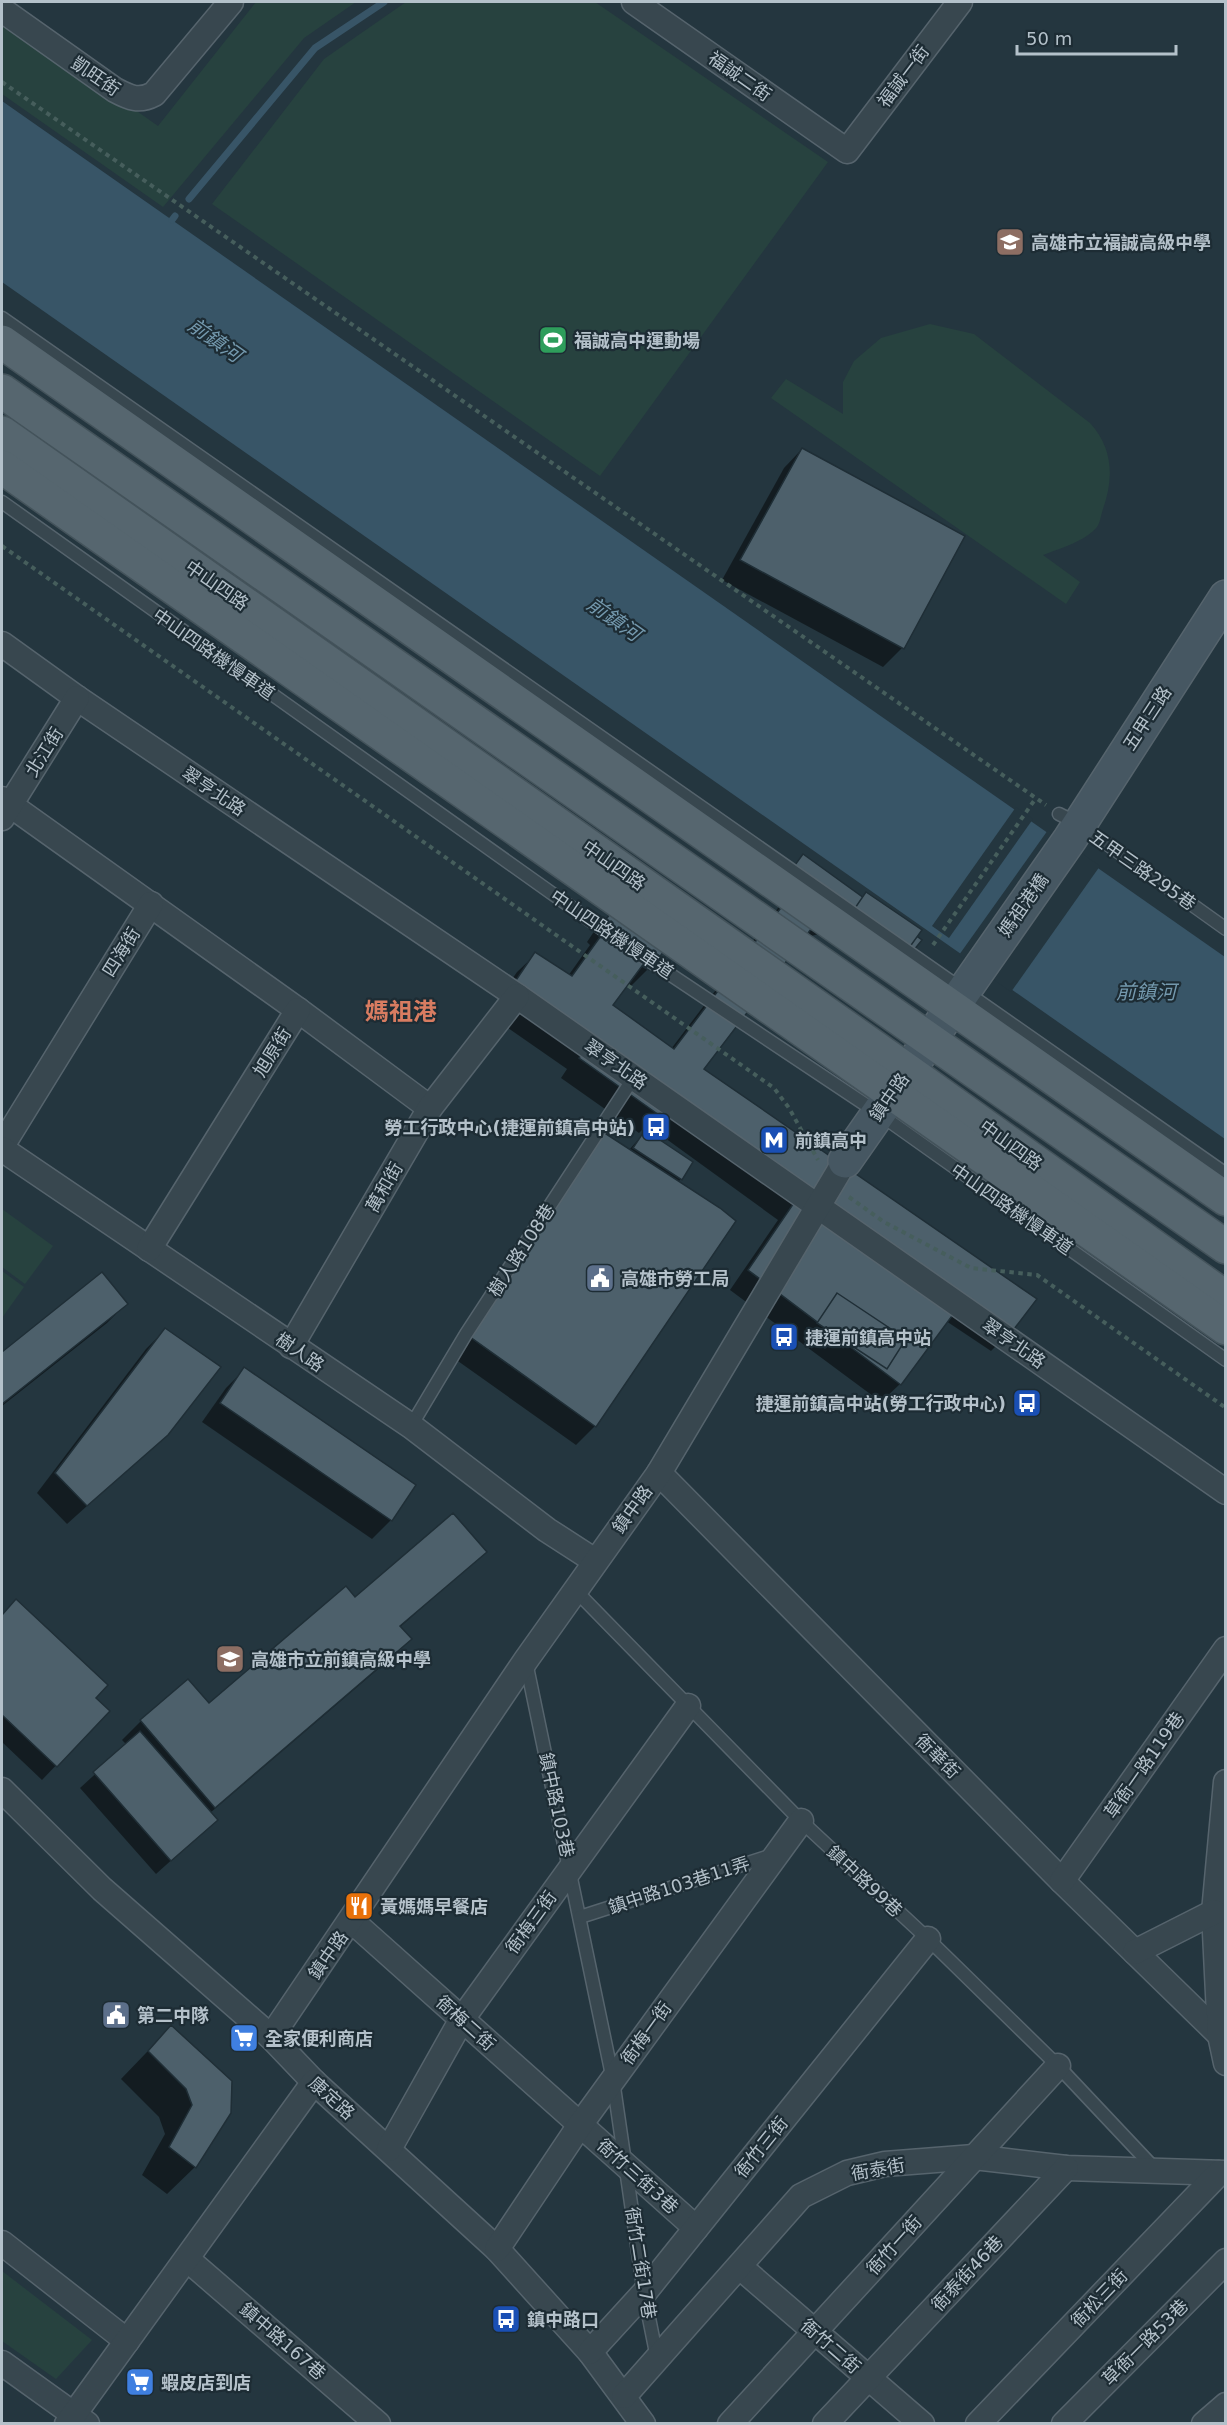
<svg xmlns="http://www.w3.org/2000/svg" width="1227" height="2425" font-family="'DejaVu Sans','Noto Sans TC',sans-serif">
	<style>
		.green { fill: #27423f }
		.water { fill: #385567 }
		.pier { fill: #24363f }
		.shadow { fill: #0007 }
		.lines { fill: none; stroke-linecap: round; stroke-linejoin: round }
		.stream { stroke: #385567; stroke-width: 7 }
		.building { fill: #4d606b; stroke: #1f2e36; stroke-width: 1.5 }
		.service-casing { stroke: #56646d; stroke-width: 15 }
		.minor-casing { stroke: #56646d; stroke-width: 27 }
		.secondary-casing { stroke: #56646d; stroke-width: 36 }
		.primary-casing { stroke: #44535b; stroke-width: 36 }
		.path { stroke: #465e5c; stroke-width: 4; stroke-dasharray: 4.5 4.5; stroke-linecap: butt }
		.service { stroke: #38474f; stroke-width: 12 }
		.minor { stroke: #38474f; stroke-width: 24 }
		.secondary { stroke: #465762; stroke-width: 33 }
		.primary { stroke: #56666f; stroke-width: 33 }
		.labels { text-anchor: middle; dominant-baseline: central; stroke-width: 4.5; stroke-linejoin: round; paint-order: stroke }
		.street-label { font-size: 18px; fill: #b4c1ca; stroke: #1d2c34 }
		.poi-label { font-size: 18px; font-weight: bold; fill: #b4c1ca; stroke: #1d2c34; text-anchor: start }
		.water-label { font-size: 20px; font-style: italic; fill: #7499ae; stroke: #1d2c34 }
		.district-label { font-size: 24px; font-weight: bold; fill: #d87c61; stroke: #1d2c34 }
	</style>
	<rect width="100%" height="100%" fill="#24363f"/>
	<g class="green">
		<path d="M256,2h100l-52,36 -141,169 -161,-113v-78l156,110z"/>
		<path d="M406,2h189l233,160 -228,314 -388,-272 112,-145z"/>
		<path d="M930,324l44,10 116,89c23,25 24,55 13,86 -2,6 -3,14 -6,18 -13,15 -36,21 -54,28l37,27 -14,22 -295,-206 15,-19 57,35v-32l11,-21 27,-23z"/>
		<path d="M2,1209l51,37 -28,38 -23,-17z"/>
		<path d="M2,1271l22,16 -22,31z"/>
		<path d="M2,2271l90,69 -36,39 -54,-38z"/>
	</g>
	<path class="water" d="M2,101l1223,856v182l-1223,-857z"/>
	<g class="pier">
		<path d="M1016,807l17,12 -84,119 -17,-12z"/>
		<path d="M1048,830l52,36 -89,126 -52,-37z"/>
	</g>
	<g class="shadow">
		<path d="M802,449l100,199 -19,19 -161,-87 62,-112z"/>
		<path d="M804,856l81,123 -66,-45 -16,4 -101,131 308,263 -19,19 -45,-30 -46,63 -19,18 -151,-112 48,-70 -131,-95 -8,8 -78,-55 6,-9 -79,-55 29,-42 19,-18 32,22 22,-31 -3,-3 10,-15 19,-19 51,37 -19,24 -19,19 -4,-2 -14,19 60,44 110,-145 4,-29z"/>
		<path d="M645,1132l36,47 -3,3 56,39 -139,205 -19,19 -128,-91z"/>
		<path d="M102,1274l24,30 -19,19 -105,83v-52z"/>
		<path d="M165,1330l2,104 -100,90 -30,-31 109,-144z"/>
		<path d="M245,1369l146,151 -19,19 -170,-117 24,-34z"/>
		<path d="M485,1552l-86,76 11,11 -19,19 -181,155 6,7 -60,54 -76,-86 47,-43 -5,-5 19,-19 68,-16 146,-106z"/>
		<path d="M16,1601l78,97 14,13 -66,69 -40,-38v-126z"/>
		<path d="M171,2027l59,86 -35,54 -28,27 -25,-19 23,-41 -6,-17 -38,-38z"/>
	</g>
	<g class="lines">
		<g class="stream">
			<path d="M189,199l126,-151 69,-46"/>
			<path d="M172,220l3,-4"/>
		</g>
	</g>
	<g class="building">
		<path d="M802,448l163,88 -61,113 -164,-89z"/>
		<path d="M803,854l119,86 -17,21 -87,-41 -114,149 333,230 -26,34 -48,-32 -62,84 -153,-115 48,-70 -130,-94 -7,9 -80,-57 6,-8 -79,-55 29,-43 37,24 36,-50 -4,-4 12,-16 53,39 -20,25 -7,-4 -29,39 61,44 125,-165 -12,-8z"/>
		<path d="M866,892l56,38 -13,18 -56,-37z"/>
		<path d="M600,1130l120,78 16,13 -140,206 -130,-93z"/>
		<path d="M645,1130l48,32 -11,18 -49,-32z"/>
		<path d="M102,1272l26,32 -126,100v-52z"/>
		<path d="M837,1293l69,46 -19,30 -70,-46z"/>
		<path d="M165,1328l56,39 -53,68 -81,71 -32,-33z"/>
		<path d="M244,1367l172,118 -24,36 -172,-118z"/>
		<path d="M453,1513l34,39 -87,74 12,13 -197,169 -75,-88 48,-41 21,24 137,-117 9,11z"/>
		<path d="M16,1599l92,86 -12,13 14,13 -53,56 -55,-52v-100z"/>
		<path d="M140,1731l78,89 -47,41 -78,-89z"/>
		<path d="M171,2025l61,56 -1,32 -35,55 -27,-21 23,-42 -6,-16 -38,-38z"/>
	</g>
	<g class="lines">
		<g class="service-casing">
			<g id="service">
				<path d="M2,318l1224,856"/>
				<path d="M2,502l600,427 276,184 348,247"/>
				<path d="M1059,814l20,10 147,105"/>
				<path d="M411,1426l55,-92 168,-257"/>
				<path d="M575,1590l226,231 127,118 130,127 97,103"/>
				<path d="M526,1662l87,418 31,213 13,65"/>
				<path d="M580,1917l193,-62"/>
			</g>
		</g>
		<g class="minor-casing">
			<g id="minor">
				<path d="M634,2l213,149 113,-149"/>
				<path d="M2,10l113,80c15,8 24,12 39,4l77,-92"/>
				<path d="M2,644l75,54 440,298 709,496"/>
				<path d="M2,799l296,211 132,98"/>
				<path d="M2,818l75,-120"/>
				<path d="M2,1146l149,-242"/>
				<path d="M2,1149l409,277 136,104 48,31"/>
				<path d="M149,1249l149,-239"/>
				<path d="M291,1346l139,-238 87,-112"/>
				<path d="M659,1473l403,408 158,154"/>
				<path d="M1226,1782l-12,130 6,123 6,28"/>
				<path d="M2,1790l100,99 169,148 43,45 183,167 93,103 53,72"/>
				<path d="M1062,1881l164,-232"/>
				<path d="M352,1921l344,307"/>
				<path d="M1135,1952l79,-40"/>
				<path d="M271,2037l255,-377 133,-187 186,-312"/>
				<path d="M389,2149l73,-130 226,-313"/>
				<path d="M2,2243l125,98"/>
				<path d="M497,2249l83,-124 221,-304"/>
				<path d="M187,2259l191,165"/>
				<path d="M740,2267l182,157"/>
				<path d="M590,2352l54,-59 284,-354"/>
				<path d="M2,2363l85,61"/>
				<path d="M624,2396l177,-200 46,-23 38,-9 89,-7 92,11 160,5"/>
				<path d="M67,2424l247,-342"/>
				<path d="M730,2424l328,-358"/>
				<path d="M825,2424l241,-256"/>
				<path d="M978,2424l241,-251"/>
				<path d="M1064,2424l162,-163"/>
				<path d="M1204,2424l22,-19"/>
			</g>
		</g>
		<g class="secondary-casing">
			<path id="secondary" d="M845,1161l225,-322 156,-242"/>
		</g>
		<g class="primary-casing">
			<g id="primary">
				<path d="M2,342l1224,857"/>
				<path d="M2,391l1224,856"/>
				<path d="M2,433l906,638 318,227"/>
				<path d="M2,467l1224,861"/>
			</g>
		</g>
		<g class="path">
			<path d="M2,82l1044,723"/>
			<path d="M2,546l772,542 15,20 29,52"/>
			<path d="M933,945l103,-147"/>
			<path d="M849,1197l35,25 87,46 66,7 189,133"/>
		</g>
		<use href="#service" class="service"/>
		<use href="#minor" class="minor"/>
		<use href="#secondary" class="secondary"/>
		<use href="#primary" class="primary"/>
	</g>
	<defs>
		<g id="school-square" transform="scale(1.5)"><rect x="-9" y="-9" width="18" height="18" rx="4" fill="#8d6e63" stroke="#1d2c34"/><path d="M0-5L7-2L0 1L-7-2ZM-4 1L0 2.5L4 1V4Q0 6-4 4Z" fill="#fff"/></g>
		<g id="stadium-square" transform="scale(1.5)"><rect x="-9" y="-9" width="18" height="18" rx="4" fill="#2e9e5b" stroke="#1d2c34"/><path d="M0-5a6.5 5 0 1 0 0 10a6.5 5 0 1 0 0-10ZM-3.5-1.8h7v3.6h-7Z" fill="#fff"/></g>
		<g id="bus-square" transform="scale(1.5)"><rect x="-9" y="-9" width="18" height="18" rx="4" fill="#1a4fb4" stroke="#1d2c34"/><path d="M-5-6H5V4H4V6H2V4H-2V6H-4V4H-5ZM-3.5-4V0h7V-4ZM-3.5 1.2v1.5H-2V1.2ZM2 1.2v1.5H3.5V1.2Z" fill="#fff"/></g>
		<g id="metro-square" transform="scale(1.5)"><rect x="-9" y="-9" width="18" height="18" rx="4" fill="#1a4fb4" stroke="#1d2c34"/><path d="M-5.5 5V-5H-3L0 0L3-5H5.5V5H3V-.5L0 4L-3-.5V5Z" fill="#fff"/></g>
		<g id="civic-square" transform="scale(1.5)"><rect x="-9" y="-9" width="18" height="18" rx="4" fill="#5c6f8a" stroke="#1d2c34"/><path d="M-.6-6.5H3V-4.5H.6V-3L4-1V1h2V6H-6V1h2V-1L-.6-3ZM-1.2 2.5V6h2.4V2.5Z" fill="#fff"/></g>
		<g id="restaurant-square" transform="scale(1.5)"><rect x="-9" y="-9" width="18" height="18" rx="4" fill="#e8710a" stroke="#1d2c34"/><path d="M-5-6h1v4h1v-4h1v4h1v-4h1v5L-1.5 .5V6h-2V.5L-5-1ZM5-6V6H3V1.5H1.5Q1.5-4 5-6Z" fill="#fff"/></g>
		<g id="supermarket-square" transform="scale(1.5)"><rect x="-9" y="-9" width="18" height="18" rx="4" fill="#3f7fe0" stroke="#1d2c34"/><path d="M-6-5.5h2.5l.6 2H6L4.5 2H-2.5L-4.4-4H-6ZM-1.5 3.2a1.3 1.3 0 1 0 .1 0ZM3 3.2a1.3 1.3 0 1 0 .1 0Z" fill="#fff"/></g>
	</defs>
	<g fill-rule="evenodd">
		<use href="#school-square" x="1010" y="242"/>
		<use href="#stadium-square" x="553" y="340"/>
		<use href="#bus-square" x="656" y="1127"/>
		<use href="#metro-square" x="774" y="1140"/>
		<use href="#civic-square" x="600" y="1278"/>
		<use href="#bus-square" x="784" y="1337"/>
		<use href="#bus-square" x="1027" y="1403"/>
		<use href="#school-square" x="230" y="1659"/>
		<use href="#restaurant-square" x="359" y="1906"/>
		<use href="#civic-square" x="116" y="2015"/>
		<use href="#supermarket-square" x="244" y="2038"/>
		<use href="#bus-square" x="506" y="2319"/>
		<use href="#supermarket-square" x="140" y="2382"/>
	</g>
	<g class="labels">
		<g class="street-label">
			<text transform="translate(96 76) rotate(34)">凱旺街</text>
			<text transform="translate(740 76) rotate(35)">福誠二街</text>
			<text transform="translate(903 76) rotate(-53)">福誠一街</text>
			<text transform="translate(217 585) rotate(35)">中山四路</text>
			<text transform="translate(214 654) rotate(35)">中山四路機慢車道</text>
			<text transform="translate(1147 718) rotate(-57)">五甲三路</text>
			<text transform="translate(44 752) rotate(-58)">北江街</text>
			<text transform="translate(214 791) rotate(34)">翠亨北路</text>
			<text transform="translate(614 865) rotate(35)">中山四路</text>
			<text transform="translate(1143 870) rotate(35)">五甲三路295巷</text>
			<text transform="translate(1023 905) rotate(-55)">媽祖港橋</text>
			<text transform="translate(612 934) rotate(34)">中山四路機慢車道</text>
			<text transform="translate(121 952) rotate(-58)">四海街</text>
			<text transform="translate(272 1052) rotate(-58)">旭原街</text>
			<text transform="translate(616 1064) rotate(35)">翠亨北路</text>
			<text transform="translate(889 1097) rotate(-55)">鎮中路</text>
			<text transform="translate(1011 1145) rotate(36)">中山四路</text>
			<text transform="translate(384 1187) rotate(-60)">萬和街</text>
			<text transform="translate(1012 1209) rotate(35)">中山四路機慢車道</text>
			<text transform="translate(521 1250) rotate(-57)">樹人路108巷</text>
			<text transform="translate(1014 1343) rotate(35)">翠亨北路</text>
			<text transform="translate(300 1352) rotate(34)">樹人路</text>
			<text transform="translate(632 1509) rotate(-54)">鎮中路</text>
			<text transform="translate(938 1756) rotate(45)">衙華街</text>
			<text transform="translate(1144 1765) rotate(-55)">草衙一路119巷</text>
			<text transform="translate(557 1805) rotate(78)">鎮中路103巷</text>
			<text transform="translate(865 1881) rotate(43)">鎮中路99巷</text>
			<text transform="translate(679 1885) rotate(-18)">鎮中路103巷11弄</text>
			<text transform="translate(531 1922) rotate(-54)">衙梅三街</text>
			<text transform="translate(328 1955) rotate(-55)">鎮中路</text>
			<text transform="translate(466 2023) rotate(42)">衙梅二街</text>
			<text transform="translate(646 2033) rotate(-54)">衙梅一街</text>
			<text transform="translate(332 2098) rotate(42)">康定路</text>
			<text transform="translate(761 2147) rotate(-51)">衙竹三街</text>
			<text transform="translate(878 2169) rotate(-10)">衙泰街</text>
			<text transform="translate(638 2176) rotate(42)">衙竹三街3巷</text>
			<text transform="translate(894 2245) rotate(-48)">衙竹一街</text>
			<text transform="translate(641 2263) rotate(81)">衙竹二街17巷</text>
			<text transform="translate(967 2273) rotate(-47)">衙泰街46巷</text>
			<text transform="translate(1099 2298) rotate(-46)">衙松三街</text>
			<text transform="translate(283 2341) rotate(41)">鎮中路167巷</text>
			<text transform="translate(1145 2342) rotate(-45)">草衙一路53巷</text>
			<text transform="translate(831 2346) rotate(41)">衙竹二街</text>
		</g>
		<g class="poi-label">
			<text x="1031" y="242">高雄市立福誠高級中學</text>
			<text x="574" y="340">福誠高中運動場</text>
			<text x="635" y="1127" text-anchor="end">勞工行政中心(捷運前鎮高中站)</text>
			<text x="795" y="1140">前鎮高中</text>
			<text x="621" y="1278">高雄市勞工局</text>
			<text x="805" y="1337">捷運前鎮高中站</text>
			<text x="1006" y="1403" text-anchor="end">捷運前鎮高中站(勞工行政中心)</text>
			<text x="251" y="1659">高雄市立前鎮高級中學</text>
			<text x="380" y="1906">黃媽媽早餐店</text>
			<text x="137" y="2015">第二中隊</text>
			<text x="265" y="2038">全家便利商店</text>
			<text x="527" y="2319">鎮中路口</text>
			<text x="161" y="2382">蝦皮店到店</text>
		</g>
		<g class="water-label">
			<text transform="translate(215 340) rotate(35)">前鎮河</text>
			<text transform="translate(614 619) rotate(35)">前鎮河</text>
			<text x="1146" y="992">前鎮河</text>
		</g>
		<g class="district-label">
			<text x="401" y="1012">媽祖港</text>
		</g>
	</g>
	<rect width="1227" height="2425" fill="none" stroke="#b4c1ca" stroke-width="6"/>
	<path d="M1017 45v9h159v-9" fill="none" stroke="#b4c1ca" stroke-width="3"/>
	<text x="1026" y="45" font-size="18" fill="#b4c1ca" stroke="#1d2c34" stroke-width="4.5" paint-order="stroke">50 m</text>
</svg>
